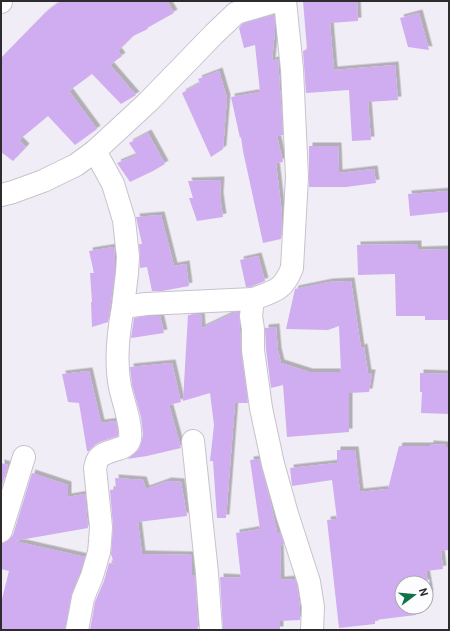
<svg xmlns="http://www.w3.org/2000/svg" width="450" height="631" font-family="Roboto,sans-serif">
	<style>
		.building { fill: #d0acf1; filter: url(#shadow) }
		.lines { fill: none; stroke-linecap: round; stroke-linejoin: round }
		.minor-casing { stroke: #c7c2cc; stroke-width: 24 }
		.minor { stroke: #fff; stroke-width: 22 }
	</style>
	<defs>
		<filter id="shadow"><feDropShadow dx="3.5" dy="-3.5" stdDeviation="0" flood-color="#0004"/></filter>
	</defs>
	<rect width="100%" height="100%" fill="#f1edf6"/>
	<g class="building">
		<path d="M61,1h106l7,12 -27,15 1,1 -15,7 -15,15 4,5 -12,9 26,30 -15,9 -29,-30 -23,17 28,38 -22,16 -27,-29 -29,24 7,7 -13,14 -12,-9v-94l44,-45z"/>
		<path d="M303,1h54l1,20 -28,2 4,47 61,-5 3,35 -30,2 3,38 -19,1 -3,-51 -43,3 -3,-42 4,-2z"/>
		<path d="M419,13l10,37 -21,-3 -8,-29z"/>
		<path d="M274,15l1,15 -3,31 6,-2 5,76 -6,1 6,26 -7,1 6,51 -1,25 -18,4 -20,-92 -2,-14 -1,1 -9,-41 29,-5 -5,-47 -11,3 -5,-20 3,-4z"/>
		<path d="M219,71l8,27 -4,51 -12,8 -29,-64 18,-10 -2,-4z"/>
		<path d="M148,133l17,31 -12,7 -23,11 -13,-19 20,-8 -8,-12z"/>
		<path d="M309,146h29l1,27 35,-4 2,14 -30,4h-37z"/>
		<path d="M221,180l-1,16 3,21 -26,4 -8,-23h4l-5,-17z"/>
		<path d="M449,191v21l-39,4 -2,-22z"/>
		<path d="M161,215l13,51 12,-2 3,22 -27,5h-10l-5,-24 -7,1v-12l-1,-12h3l-6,-27z"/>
		<path d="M418,244v6l31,-1v71h-24v-4h-29l-1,-42 -37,1 -1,-30z"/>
		<path d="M114,247l1,10v15l-7,50 -16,5 -1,-25h1l-2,-29h4l-5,-22z"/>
		<path d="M258,256l7,25 -15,6h-4l-6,-27z"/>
		<path d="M351,281l10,67 3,-1 4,26h4l-3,19 -20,1v39l-62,5 -4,-52 -12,3 -5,-39 -1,-21 11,-1 2,24 3,12 28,9h32l-2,-46 -11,4 -42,-1 9,-40 34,-7z"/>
		<path d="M236,312h3v6l1,12 1,22 7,51h-13l-9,115h-9l-4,-57h-3l4,-36 -4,-32 -27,8 5,-86 13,-1 1,14z"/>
		<path d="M147,316h13l4,17 -33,5 3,-20z"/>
		<path d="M172,363l9,39 -12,3 12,43 -34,8 -20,3 6,-4 6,-6 3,-9 1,-6 -2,-17 -9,-32 -2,-18z"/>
		<path d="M89,371l12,52 15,-2 2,13v2l-18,6 -7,4 -4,5h-2l-8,-48 -11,-1 -6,-28z"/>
		<path d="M420,373l29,1v40l-28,-1 1,-21h-2z"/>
		<path d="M430,444l16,1v2h3v103l-8,1 2,18 -17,2 4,23 -4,1v-12h-24v24h13l1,8 -41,5v4l-36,4 -12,-108 10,-1 -5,-39 -40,6 -2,-18 47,-5v-13h18l5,42 28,-3 11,-43h31z"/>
		<path d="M259,459l12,45 6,28h3l4,12 -4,2 1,34 14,-1 2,6 3,23v12l-20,1v9h-57l-3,-53 21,1 -5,-45 24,-4 -10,-69z"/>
		<path d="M1,463l7,2 -7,24z"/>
		<path d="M32,473l36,12v12l17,-3 3,34 -74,13 71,16 -5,15 -9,24 -6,34h-64v-27l8,-32 -8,-2v-26h3l5,-3 4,-5z"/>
		<path d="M115,478l28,2 3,9 22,-8 13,1 6,34 -49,6 4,32 50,1v20h3l3,55h-108l5,-28 9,-21 5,-18 5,1 -3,-10 2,-28 -3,-36 6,-1z"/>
	</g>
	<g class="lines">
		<g class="minor-casing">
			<g id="minor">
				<path d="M285,1l7,68 5,108 -5,91c-9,23 -18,23 -39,31l-2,17 2,13v21l8,58 12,56 14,50 22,68 4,25 -1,23"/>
				<path d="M1,2v-1"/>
				<path d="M1,195l12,-3 30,-11 33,-16 19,-14"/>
				<path d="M123,307l4,-34 1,-16 -4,-37 -11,-36 -18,-33 53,-49 66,-68 22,-21 41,-12"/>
				<path d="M193,441l14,132 4,57"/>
				<path d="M1,531l23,-74"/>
				<path d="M77,630l6,-32 9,-22 7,-24 1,-10 1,-15 -6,-59c1,-3 1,-6 3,-9 8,-11 29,-7 32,-20 2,-14 -7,-38 -10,-52 -5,-26 -2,-54 3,-80l23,-3 107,-5"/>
			</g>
		</g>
		<use href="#minor" class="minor"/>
	</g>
	<rect width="450" height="631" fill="none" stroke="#2d2b2e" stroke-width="4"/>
	<g transform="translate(414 595) rotate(74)"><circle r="19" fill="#fdfcfe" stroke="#aaa8ab"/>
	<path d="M0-3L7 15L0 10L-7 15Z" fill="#117249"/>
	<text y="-6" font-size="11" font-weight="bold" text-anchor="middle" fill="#2d2b2e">N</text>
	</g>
</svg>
